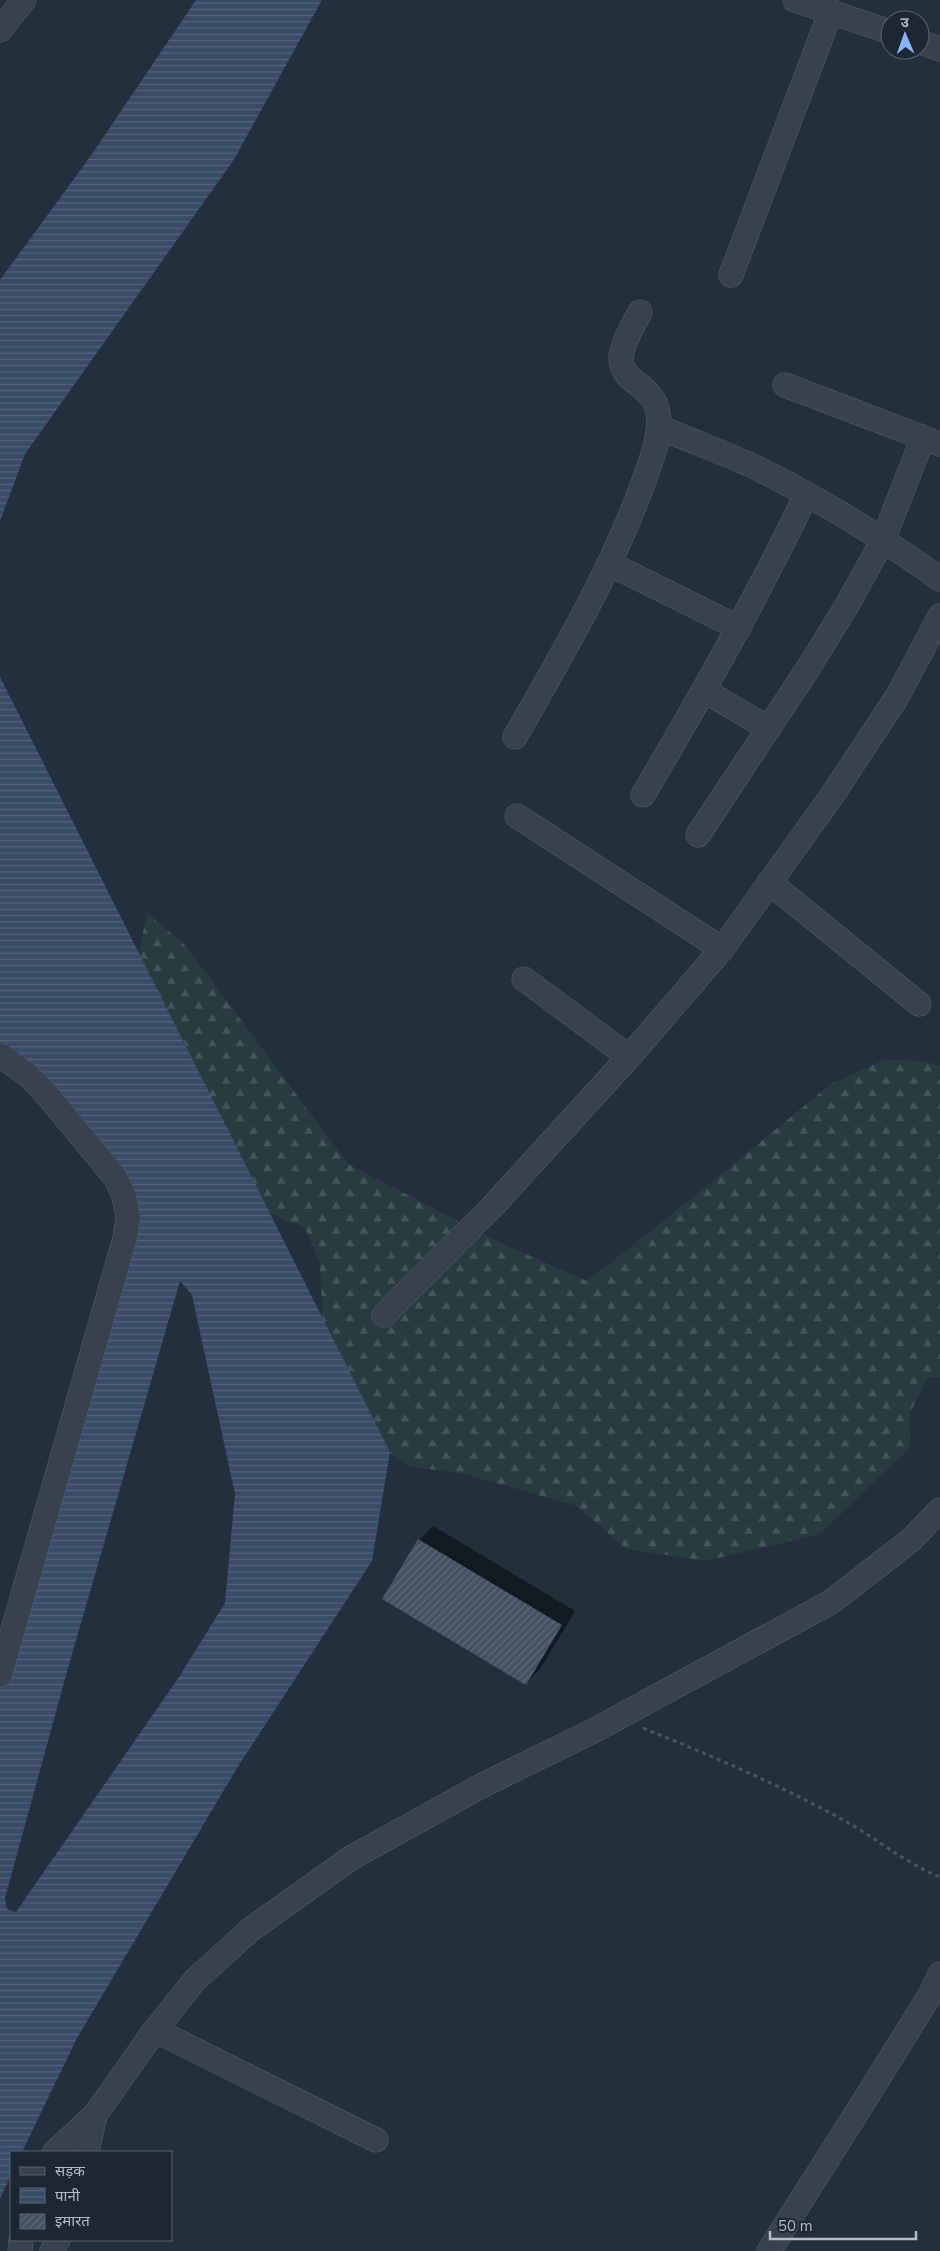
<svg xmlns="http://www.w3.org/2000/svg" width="940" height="2251" font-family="'Nunito Sans','Noto Sans Devanagari',sans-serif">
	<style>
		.forest { fill: url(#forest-firs) }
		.water { fill: url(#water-rules); fill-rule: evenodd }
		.shadow { fill: #0007 }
		.building { fill: url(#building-hatch) }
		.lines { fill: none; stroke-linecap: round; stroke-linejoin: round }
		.minor-casing { stroke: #565f6c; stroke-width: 25 }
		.path { stroke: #44595c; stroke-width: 3; stroke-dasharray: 4 4; stroke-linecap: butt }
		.minor { stroke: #38414e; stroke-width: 24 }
	</style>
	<defs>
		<pattern id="forest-firs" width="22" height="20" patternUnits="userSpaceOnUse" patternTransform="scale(1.25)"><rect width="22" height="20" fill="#263c3f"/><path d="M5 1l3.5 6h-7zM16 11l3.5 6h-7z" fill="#435659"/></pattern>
		<pattern id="water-rules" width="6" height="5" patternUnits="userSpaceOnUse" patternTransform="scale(1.25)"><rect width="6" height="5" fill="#394c67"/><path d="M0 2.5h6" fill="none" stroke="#53647b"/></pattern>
		<pattern id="building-hatch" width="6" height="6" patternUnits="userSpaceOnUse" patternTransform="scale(1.25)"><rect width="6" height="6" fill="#455162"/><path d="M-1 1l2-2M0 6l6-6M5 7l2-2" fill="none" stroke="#5d6877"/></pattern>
	</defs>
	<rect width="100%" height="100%" fill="#242f3e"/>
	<path class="forest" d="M147,913l39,33 162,218 153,79 86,38 77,-60 167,-137 53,-24 40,1 16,5v311l-12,1 -18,35v35l-90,86 -114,27 -80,-12 -49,-43 -113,-32 -56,-8 -49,-36 -35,-80 -4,-86 -15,-36 -65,-27 -105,-229z"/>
	<g class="water">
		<path d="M196,0h126l-89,161 -208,293 -25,67v-241l90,-123z"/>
		<path d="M0,677l390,775 -18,109 -135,207 -160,270 -55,114h-11v23l-11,24v-512l136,-470 -136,-161zM180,1281l12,14 43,199 -10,109 -46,74 -163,235 -9,-3 -2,-11 63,-230z"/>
	</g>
	<path class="shadow" d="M433,1526l142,85 -35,58 -14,14 -107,-143z"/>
	<path class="building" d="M418,1539l144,86 -36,60 -144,-86z"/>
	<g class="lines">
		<g class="minor-casing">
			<g id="minor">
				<path d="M795,0l95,32"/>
				<path d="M0,30l24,-30"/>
				<path d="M920,42l20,7"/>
				<path d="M731,275l100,-264"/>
				<path d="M785,385l155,59"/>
				<path d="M659,427c28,12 57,23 85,35 69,32 134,73 196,117"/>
				<path d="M610,564l129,64"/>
				<path d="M705,691l63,37"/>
				<path d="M515,737c54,-94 109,-188 141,-292 3,-17 6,-38 -7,-51 -11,-12 -27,-17 -28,-35 0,-15 13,-34 19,-47"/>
				<path d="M643,795c58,-98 114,-197 163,-300"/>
				<path d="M517,816l205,133"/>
				<path d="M698,835l109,-165 39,-63 37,-67 40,-102"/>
				<path d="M769,882l150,122"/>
				<path d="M524,979l105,78"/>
				<path d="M0,1055l29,21 19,20 67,81 9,19 4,21 -3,21 -125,437"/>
				<path d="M384,1315l109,-109 136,-149 93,-108 109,-152 66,-100 43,-81"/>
				<path d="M155,2030l221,110"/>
				<path d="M55,2152l40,-37 60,-85 40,-50 55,-50 101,-72 130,-72 114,-56 236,-128 80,-62 29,-30"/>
				<path d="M87,2152l8,-37"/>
				<path d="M20,2251l1,-11"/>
				<path d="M52,2251l6,-11"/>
				<path d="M769,2251l94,-148 67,-108 10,-21"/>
			</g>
		</g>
		<path class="path" d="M643,1728c69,28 137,57 202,93 31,17 62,43 95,56"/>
		<use href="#minor" class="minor"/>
	</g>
	<rect x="10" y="2151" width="162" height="90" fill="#1d2633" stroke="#59626f"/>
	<rect x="20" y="2167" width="25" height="8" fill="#38414e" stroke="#59626f"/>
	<text x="55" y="2176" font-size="15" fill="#b4bcc9">सड़क</text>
	<rect x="20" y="2188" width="25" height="15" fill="url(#water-rules)" stroke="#59626f"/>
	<text x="55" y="2201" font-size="15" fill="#b4bcc9">पानी</text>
	<rect x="20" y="2214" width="25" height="15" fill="url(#building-hatch)" stroke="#59626f"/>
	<text x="55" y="2226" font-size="15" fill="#b4bcc9">इमारत</text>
	<g transform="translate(905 35) rotate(358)"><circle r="24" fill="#1d2633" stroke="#59626f"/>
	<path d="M0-4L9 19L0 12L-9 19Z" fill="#8ab4f8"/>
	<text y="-8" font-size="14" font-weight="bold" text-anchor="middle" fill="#b4bcc9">उ</text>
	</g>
	<path d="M770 2231v8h146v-8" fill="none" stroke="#b4bcc9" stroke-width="2.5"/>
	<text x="778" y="2231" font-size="15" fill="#b4bcc9" stroke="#1d2633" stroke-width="4" paint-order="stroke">50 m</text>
</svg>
